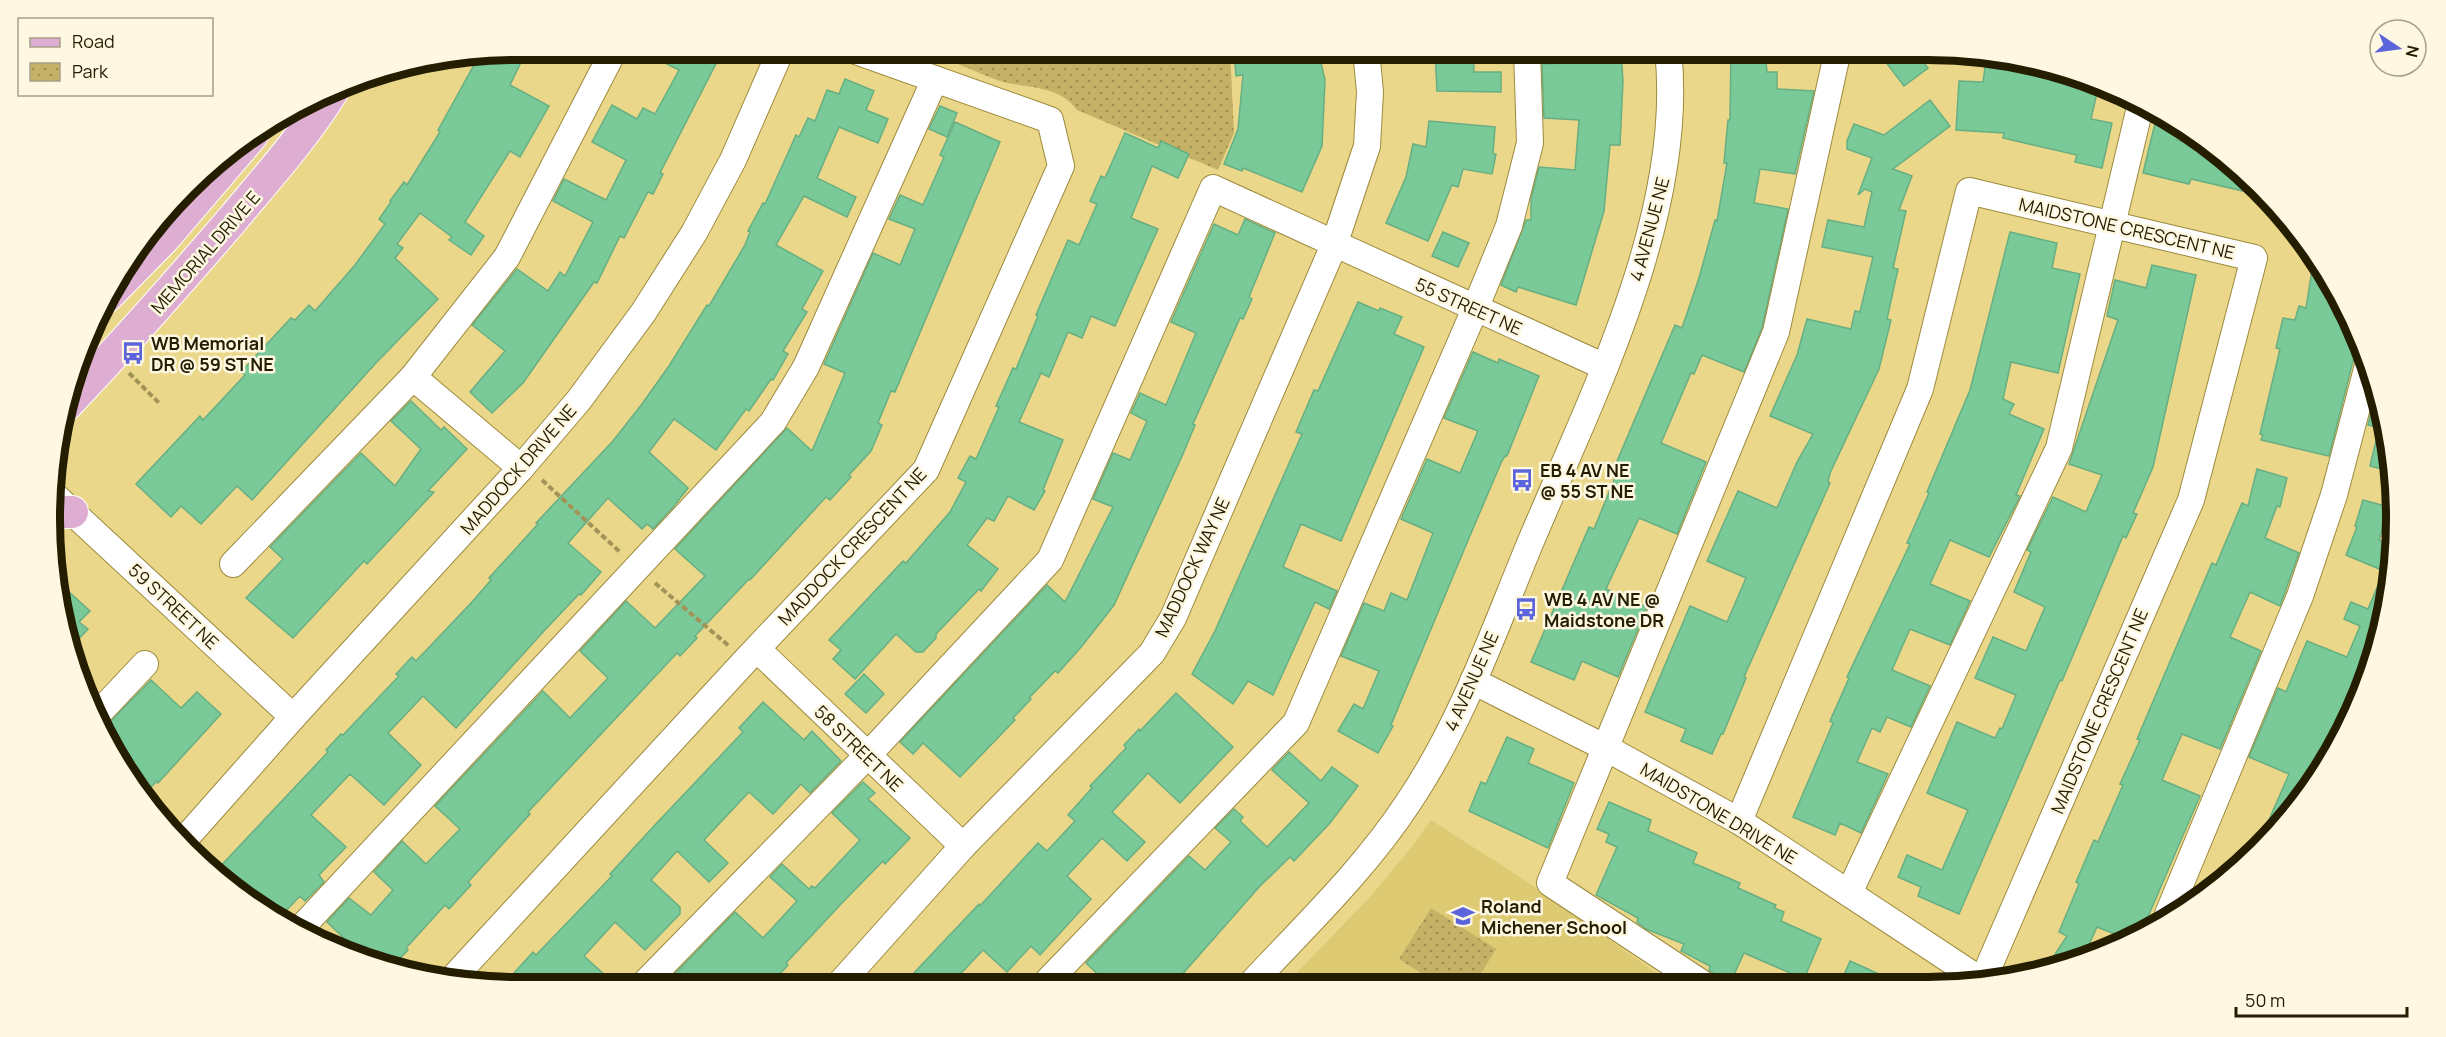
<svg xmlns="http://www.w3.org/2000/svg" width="2446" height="1037" font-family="Manrope,sans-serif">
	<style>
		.built { fill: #dfca74 }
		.park { fill: url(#park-dots) }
		.building { fill: #79ca98; stroke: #67af83; stroke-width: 1.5 }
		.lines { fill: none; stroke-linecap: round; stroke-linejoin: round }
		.minor-casing { stroke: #9d8a3e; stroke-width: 28 }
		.major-casing { stroke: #fff; stroke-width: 34 }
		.path { stroke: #a29358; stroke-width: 4; stroke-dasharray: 6 3; stroke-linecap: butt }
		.minor { stroke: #fff; stroke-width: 26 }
		.major { stroke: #ddadd2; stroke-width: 32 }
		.labels { text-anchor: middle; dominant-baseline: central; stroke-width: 5; stroke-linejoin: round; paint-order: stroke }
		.street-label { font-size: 18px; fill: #241d00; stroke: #fef8e2 }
		.poi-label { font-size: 18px; font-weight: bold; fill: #241d00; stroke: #fef8e2; text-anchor: start }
		.rim { fill: none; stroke: #241d00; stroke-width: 8 }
	</style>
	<defs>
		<pattern id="park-dots" width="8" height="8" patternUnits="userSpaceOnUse" patternTransform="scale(1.5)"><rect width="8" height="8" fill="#c5b266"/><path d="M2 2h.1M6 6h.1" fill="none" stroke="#a09052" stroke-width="1.8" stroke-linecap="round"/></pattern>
	</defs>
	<rect width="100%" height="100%" fill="#ead78a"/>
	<path class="built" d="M1431,820l95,61 146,103 -387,1 84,-87 41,-49z"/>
	<g class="park">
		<path d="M926,50h304l4,83 -16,37 -141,-60c-19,-26 -50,-21 -77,-29 -25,-9 -50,-21 -74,-31z"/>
		<path d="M1431,908l65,41 -22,36h-34l-41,-26z"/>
	</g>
	<g class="building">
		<path d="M519,50h8l-17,35 39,21 -29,51 -10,-6 -45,71 19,14 -13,19 -22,-15 3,-3 -32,-24 -23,31 6,4 -8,10 43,41 -63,65 -123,136 -15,-14 -36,38 -20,-18 -10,11 -35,-33 64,-68 3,4 42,-45 -4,-3 50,-54 4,2 14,-15 6,6 40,-46 30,-41 -6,-5 12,-17 -1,-1 14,-19 3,3 33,-53 -2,-2 41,-74z"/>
		<path d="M639,50h84l-63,123 3,1 -10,20 -5,-2 -24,46 -4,-2 -23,47 -3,-1 -71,101 -31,30 -22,-21 35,-41 -33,-26 45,-56 31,22 12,-19 5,4 28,-54 -40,-21 11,-22 42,21 20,-40 -34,-18 20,-37 25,14 6,-11 12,6 24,-44z"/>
		<path d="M1272,50h46l7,30 -3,66 -20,46 -59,-24 -1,3 -18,-7 14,-35 5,-54 -7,1 -2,-24z"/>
		<path d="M1435,50h38l1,22h27v20l-64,-1z"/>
		<path d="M1588,50h33l2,31 -3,64h-10l-6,66 -28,94 -58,-18 -2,5 -15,-7 25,-65h5v-21l8,-32 36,3 4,-50 -35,-2 -2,-54 46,-2z"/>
		<path d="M1731,50h34l2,22h10v17l37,2 -19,83 -35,-5 -6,34 34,6 -26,119 -18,44 -42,-17 -8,19 -3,-1 -30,70 45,19 -29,72 -38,-16 -33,71 41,18 -29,70 -36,-16 -8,19 -43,-18 58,-135 5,2 22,-54 -4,-2 63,-148 7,3 17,-50 16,-58 2,1 10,-58h-3l4,-43h2z"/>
		<path d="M1901,50h13l14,18 -24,18 -19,-25z"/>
		<path d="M1986,60l36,5 77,19 -8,35 21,4 -10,45 -27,-6 2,-7 -74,-17 1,-5 -48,-3 3,-49 24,1z"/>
		<path d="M845,79l29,12 -8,19 22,9 -10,24 -39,-16 -22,51 39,19 -9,20 -43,-21 -28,49 47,26 -21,38 5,3 -24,39 5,3 -15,26 -2,-1 -22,32 -3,-2 -30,41 -42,-31 -25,33 39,36 -14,18 -21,23 -6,-5 -5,5 -34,-31 -40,45 33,29 -20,23 -2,-1 -35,37 -88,97 -33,-32 -35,37 33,32 -37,40 -34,-31 -39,41 35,32 -27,28 5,7 -19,19 -5,-5 -19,20 -35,-31 -8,8 -5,-2 -18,-19 113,-120 -2,-2 15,-16 2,1 56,-59 -3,-2 16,-17 4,4 56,-59 19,-22 -2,-2 49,-54 -2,-1 77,-82 29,-37 27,-38 38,-61 2,1 36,-61 5,-13 -2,-1 15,-28 2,1 31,-69 3,2 9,-19 7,3 12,-31 12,4z"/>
		<path d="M1930,100l20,26 -57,43 19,7 -13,34 7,1 -13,57 5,1 -11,50 4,1 -12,49 -49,104 -2,9 2,1 -86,194 2,1 -23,56h-2l-9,20 -31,-13 5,-12 -41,-17 45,-106 37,16 19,-44 -39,-17 31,-70 39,17 20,-46 16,-28 -43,-18 27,-61 10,-36 44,10 4,-18 5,1 13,-55 -51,-10 6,-27 36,7 8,-35 -7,-3 -7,6 14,-37 -25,-9v-8l7,-17 30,11z"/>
		<path d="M940,106l17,7 -10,24 -18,-8z"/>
		<path d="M2158,111l22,15 -3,14 34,8 25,18 10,10 -3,15 -52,-12 -2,5 -46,-11z"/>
		<path d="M1429,121l66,6 -2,27h3l-4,20 -29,-5 -5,18 -6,-2 -24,56 -42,-18 20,-46 7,-33 13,3z"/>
		<path d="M955,122l45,20 -105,250 -4,-1 -13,32 4,2 -11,26 -22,24 2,2 -21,23 -4,-3 -76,83 -1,-1 -54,57 2,2 -17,18 -3,-3 -149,159 2,2 -62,68 3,3 -22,24 -4,-4 -39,43 2,2 -16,17 -24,-4 -21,-12 5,-5 -25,-24 22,-24 22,17 22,-25 -19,-18 28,-31 24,23 34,-35 -25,-23 108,-115 27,27 38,-40 -28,-27 46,-50 29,27 50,-52 -30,-27 112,-121 25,23 33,-78 -21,-9 49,-111 27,12 15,-36 -26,-10 11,-24 23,10 21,-48 -4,-2z"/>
		<path d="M1125,133l33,15 3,-7 28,13 -11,24 -26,-12 -21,52 27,11 -43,97 -24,-10 -9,22 -14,-6 -19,45 -8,-4 -22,49 44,18 -20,50 2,1 -11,19 -26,-14 -14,25 -7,-3 -20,27 31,24 -17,22 -2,-2 -43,45v4l-13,14h-7l-20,-18 -41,45 -22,-20 8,-9 -12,-10 74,-79 3,2 44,-51 16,-30 -8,-4 12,-22 6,3 23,-52 -3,-1 17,-38 3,1 22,-53 -2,-1 32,-75 11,5 18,-41 -7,-3 11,-25 4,2z"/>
		<path d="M1245,219l30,14 -26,64 3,2 -9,20 -3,-1 -47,106 2,1 -12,29 -69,151 -32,41 -24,27 -3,-2 -26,27 2,1 -18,19 2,2 -55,57 -37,-34 -10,11 -13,-12 147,-157 18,17 48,-95 -20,-8 20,-46 17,7 17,-39 -16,-8 9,-20 26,12 30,-72 -25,-11 43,-98 24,11z"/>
		<path d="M1443,232l26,11 -11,24 -26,-11z"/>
		<path d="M2010,232l47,11 -5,25 28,6 -22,99 -47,-11 -8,37 11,5 -5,10 35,15 -28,66 4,1 -31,61 -39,-17 -20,44 40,17 -20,44 -40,-16 -18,41 38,16 -19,41 -24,-10 -7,15 -8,-4 -15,34 31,12 -27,59 -21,-10 -5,12 -42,-18 40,-94 -3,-2 19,-43 -2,-1 63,-133 -3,-1 22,-50 -2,-1 43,-102z"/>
		<path d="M2314,257l34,54 15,40 -6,4 -4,6 -24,95 -68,-16 2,-5 -3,-1 20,-85 -4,-1 7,-30 12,2 4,-14 7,2z"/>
		<path d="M2152,265l44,10 -43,192 -20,46 4,1 -11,24 -3,-2 -47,112 -14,33 -2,-1 -101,234 -41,-18 3,-9 -23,-10 9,-22 35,15 26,-60 -41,-17 30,-71 38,16 5,-10 2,1 14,-34 -41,-17 18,-41 33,14 19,-44 -31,-15 17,-40 -4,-2 26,-53 33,15 16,-37 -33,-11 49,-144 -11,-4 8,-36 31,8z"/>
		<path d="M1358,302l21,9 1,-3 22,9 -8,17 30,13 -83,194 -40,-17 -18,43 54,24 -8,18 -14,-7 -42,93 -25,-14 -15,23 -41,-30 23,-43 87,-197 -6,-2 18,-42 4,1z"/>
		<path d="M1473,352l25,11 1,-4 40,17 -32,80h-2l-4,7 -32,75 -78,187 2,1 -15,27 -40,-22 16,-27 9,5 16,-38 -38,-15 23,-53 20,8 7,-18 16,7 26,-67 -32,-14 26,-60 33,14 18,-42 -34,-13z"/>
		<path d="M2377,389l3,8 13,75 -23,-6 9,-38 -11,-3z"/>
		<path d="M411,401l30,29 3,-3 23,22 -39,42 6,1 -67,72 -3,-3 -71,77 -47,-40 37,-39 -13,-12 91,-94 34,33 26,-37 -30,-28z"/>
		<path d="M2257,469l30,9 -7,29 -3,-1 -12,32 34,15 -19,53 -30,-14 -20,45 31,14 -41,98 -38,-15 -20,46 38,16 -53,123 8,3 -28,17 -30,-12 -14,31 -37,10 21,-32 -8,-4 20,-48 -3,-2 18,-42 4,2 25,-57 -3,-1 20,-44 -3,-1 75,-176 4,2 26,-62 6,3z"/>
		<path d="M2363,500l26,7 -10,33 15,6 -1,33 -21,90 -55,110 -53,61 -3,-2 28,-64 -40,-17 29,-69 8,4 21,-51 40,16 13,-31 -16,-7 7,-17 17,7 16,-38 -38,-16 11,-28 -2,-1z"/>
		<path d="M58,582l32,29 -11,11 9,7 -18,19 -11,-38z"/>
		<path d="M864,674l20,20 -18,19 -21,-19z"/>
		<path d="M151,680l30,28 16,-16 24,22 -63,69 -1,-2 -7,7 -33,-31 -15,-27z"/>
		<path d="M1176,693l57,54 -53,56 -32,-30 -36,39 33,30 -18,19 -25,-23 -35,38 24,23 -51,56 -9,-9 -24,26 -24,-22 -34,36h-42l9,-9 -3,-3 66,-70 1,2 58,-63 9,8 28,-30 -7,-6 24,-27 -2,-2 36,-38 -2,-3 15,-16 1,2z"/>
		<path d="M763,702l41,38 8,-9 29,30 -31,32 -9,-9 -28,30 -24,-22 -45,48 24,23 -19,19 -32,-31 -26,29 29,27v7l-35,36 -30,-28 -31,34 34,31h-99l-16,-2 30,-33 3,3 76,-79 -2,-2 43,-47 90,-95 -4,-4z"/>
		<path d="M1507,737l27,12 -6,14 46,20 -26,65 -79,-37 12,-29 5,2z"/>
		<path d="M1289,752l32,29 11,-14 26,19 -28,37 -36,38 -4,-4 -30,29 -88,100h-62l-24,-23 103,-107 16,14 26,-28 -16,-14 19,-19 9,8 -3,4 27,26 42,-44 -37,-33z"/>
		<path d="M863,782l12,11 -7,6 42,39 -25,26 -2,-3 -42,43 -55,59 2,2 -20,22h-106l73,-75 28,26 34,-37 -27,-24 12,-13 27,25 3,-3 3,2 45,-48 -28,-27z"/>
		<path d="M1609,802l42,18 -3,11 49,22 -4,10 47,20 -2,5 38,17 -2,3 10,4 -3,9 40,18 -17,40 -60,-26 -13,28 -18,-8 -4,-3 1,-4 -29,-15 3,-7 -38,-15 -9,-7 1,-4 -42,-23 21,-48 -11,-5 3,-8 -12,-5z"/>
		<path d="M1850,961l51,23h-61z"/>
	</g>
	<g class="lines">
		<g class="minor-casing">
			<g id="minor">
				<path d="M413,377l108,91"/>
				<path d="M55,496l238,221"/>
				<path d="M233,564l180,-187 94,-120 107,-207"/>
				<path d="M757,649l206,197"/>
				<path d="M1473,681l133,67 133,73 246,162"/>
				<path d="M95,717l50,-53"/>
				<path d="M1739,821l181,-432 49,-198 285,67 -63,242 -209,482"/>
				<path d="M185,839l108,-122 228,-249 58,-68 64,-87 51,-80 39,-73 48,-110"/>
				<path d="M1849,893l210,-445 82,-345"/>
				<path d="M2168,914l132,-318 34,-101 34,-130"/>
				<path d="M302,927l471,-505 33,-55 129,-288"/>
				<path d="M454,977l292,-317 180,-190 135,-304 -11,-46 -197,-70"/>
				<path d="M1703,984l-153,-101 226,-551 62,-282"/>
				<path d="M1250,985c54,-58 114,-115 158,-182 54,-80 86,-173 123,-262 62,-147 155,-329 137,-491"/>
				<path d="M1043,986l253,-263 179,-414 34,-83 21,-83 -3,-93"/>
				<path d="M641,987l226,-231 183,-196 163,-372 392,179"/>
				<path d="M837,987l126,-141 189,-193 21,-35 161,-373 33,-99 3,-54 -4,-42"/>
			</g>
		</g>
		<g class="major-casing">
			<g id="major">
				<path d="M106,297l58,-59 88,-103"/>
				<path d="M66,405c57,-60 112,-122 166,-185 35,-42 72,-83 101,-130"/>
				<path d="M55,512h17"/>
			</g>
		</g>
		<g class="path">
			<path d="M129,373l30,30"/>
			<path d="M542,480l78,72"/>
			<path d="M655,583l74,63"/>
		</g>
		<use href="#minor" class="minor"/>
		<use href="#major" class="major"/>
	</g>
	<defs>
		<g id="bus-bare" transform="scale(1.8)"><path d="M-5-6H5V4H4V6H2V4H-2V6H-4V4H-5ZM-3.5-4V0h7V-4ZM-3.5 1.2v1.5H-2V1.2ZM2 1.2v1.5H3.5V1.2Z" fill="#5b64db" stroke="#fef8e2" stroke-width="2.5" paint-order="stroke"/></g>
		<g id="school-bare" transform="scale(1.8)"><path d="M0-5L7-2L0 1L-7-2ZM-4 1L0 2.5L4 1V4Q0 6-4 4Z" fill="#5b64db" stroke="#fef8e2" stroke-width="2.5" paint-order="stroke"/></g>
	</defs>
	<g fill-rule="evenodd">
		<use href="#bus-bare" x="133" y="353"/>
		<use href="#bus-bare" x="1522" y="480"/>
		<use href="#bus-bare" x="1526" y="609"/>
		<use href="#school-bare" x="1463" y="916"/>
	</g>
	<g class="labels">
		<g class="street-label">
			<text transform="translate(2127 228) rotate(13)">MAIDSTONE CRESCENT NE</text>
			<text transform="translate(1649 229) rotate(-75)">4 AVENUE NE</text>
			<text transform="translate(205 252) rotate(-49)">MEMORIAL DRIVE E</text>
			<text transform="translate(1469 306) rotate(24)">55 STREET NE</text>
			<text transform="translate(518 469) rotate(-49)">MADDOCK DRIVE NE</text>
			<text transform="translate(852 546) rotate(-47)">MADDOCK CRESCENT NE</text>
			<text transform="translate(1192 567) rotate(-65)">MADDOCK WAY NE</text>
			<text transform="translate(174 606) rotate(43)">59 STREET NE</text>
			<text transform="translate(1471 681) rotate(-66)">4 AVENUE NE</text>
			<text transform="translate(2099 711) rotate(-67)">MAIDSTONE CRESCENT NE</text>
			<text transform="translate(859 748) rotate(44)">58 STREET NE</text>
			<text transform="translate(1719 813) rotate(31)">MAIDSTONE DRIVE NE</text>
		</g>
		<g class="poi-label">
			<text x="151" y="343">WB Memorial<tspan x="151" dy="21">DR @ 59 ST NE</tspan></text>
			<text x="1540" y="470">EB 4 AV NE<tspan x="1540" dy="21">@ 55 ST NE</tspan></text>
			<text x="1544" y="599">WB 4 AV NE @<tspan x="1544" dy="21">Maidstone DR</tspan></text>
			<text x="1481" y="906">Roland<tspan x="1481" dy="21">Michener School</tspan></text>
		</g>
	</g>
	<path d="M0 0H2446V1037H0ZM518 60H1928A458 458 0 0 1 2386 518V519A458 458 0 0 1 1928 977H518A458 458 0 0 1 60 519V518A458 458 0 0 1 518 60Z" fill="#fef8e2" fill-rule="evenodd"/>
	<path class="rim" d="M518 60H1928A458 458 0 0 1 2386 518V519A458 458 0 0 1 1928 977H518A458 458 0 0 1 60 519V518A458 458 0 0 1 518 60Z"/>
	<rect x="18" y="18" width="195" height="78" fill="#fef8e2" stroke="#a7a088" stroke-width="1.5"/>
	<rect x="30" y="38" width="30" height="9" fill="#ddadd2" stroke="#a7a088" stroke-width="1.5"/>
	<text x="72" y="48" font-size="18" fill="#241d00">Road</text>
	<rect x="30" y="63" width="30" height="18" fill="url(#park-dots)" stroke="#a7a088" stroke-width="1.5"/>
	<text x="72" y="78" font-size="18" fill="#241d00">Park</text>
	<g transform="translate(2398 48) rotate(103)"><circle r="28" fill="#fef8e2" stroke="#a7a088" stroke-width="1.5"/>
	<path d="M0-4.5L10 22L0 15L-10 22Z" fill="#5b64db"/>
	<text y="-9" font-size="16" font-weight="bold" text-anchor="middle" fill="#241d00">N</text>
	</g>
	<path d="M2236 1007v9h171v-9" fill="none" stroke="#241d00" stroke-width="3"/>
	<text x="2245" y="1007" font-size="18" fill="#241d00" stroke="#fef8e2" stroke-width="4.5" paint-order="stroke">50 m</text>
</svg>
